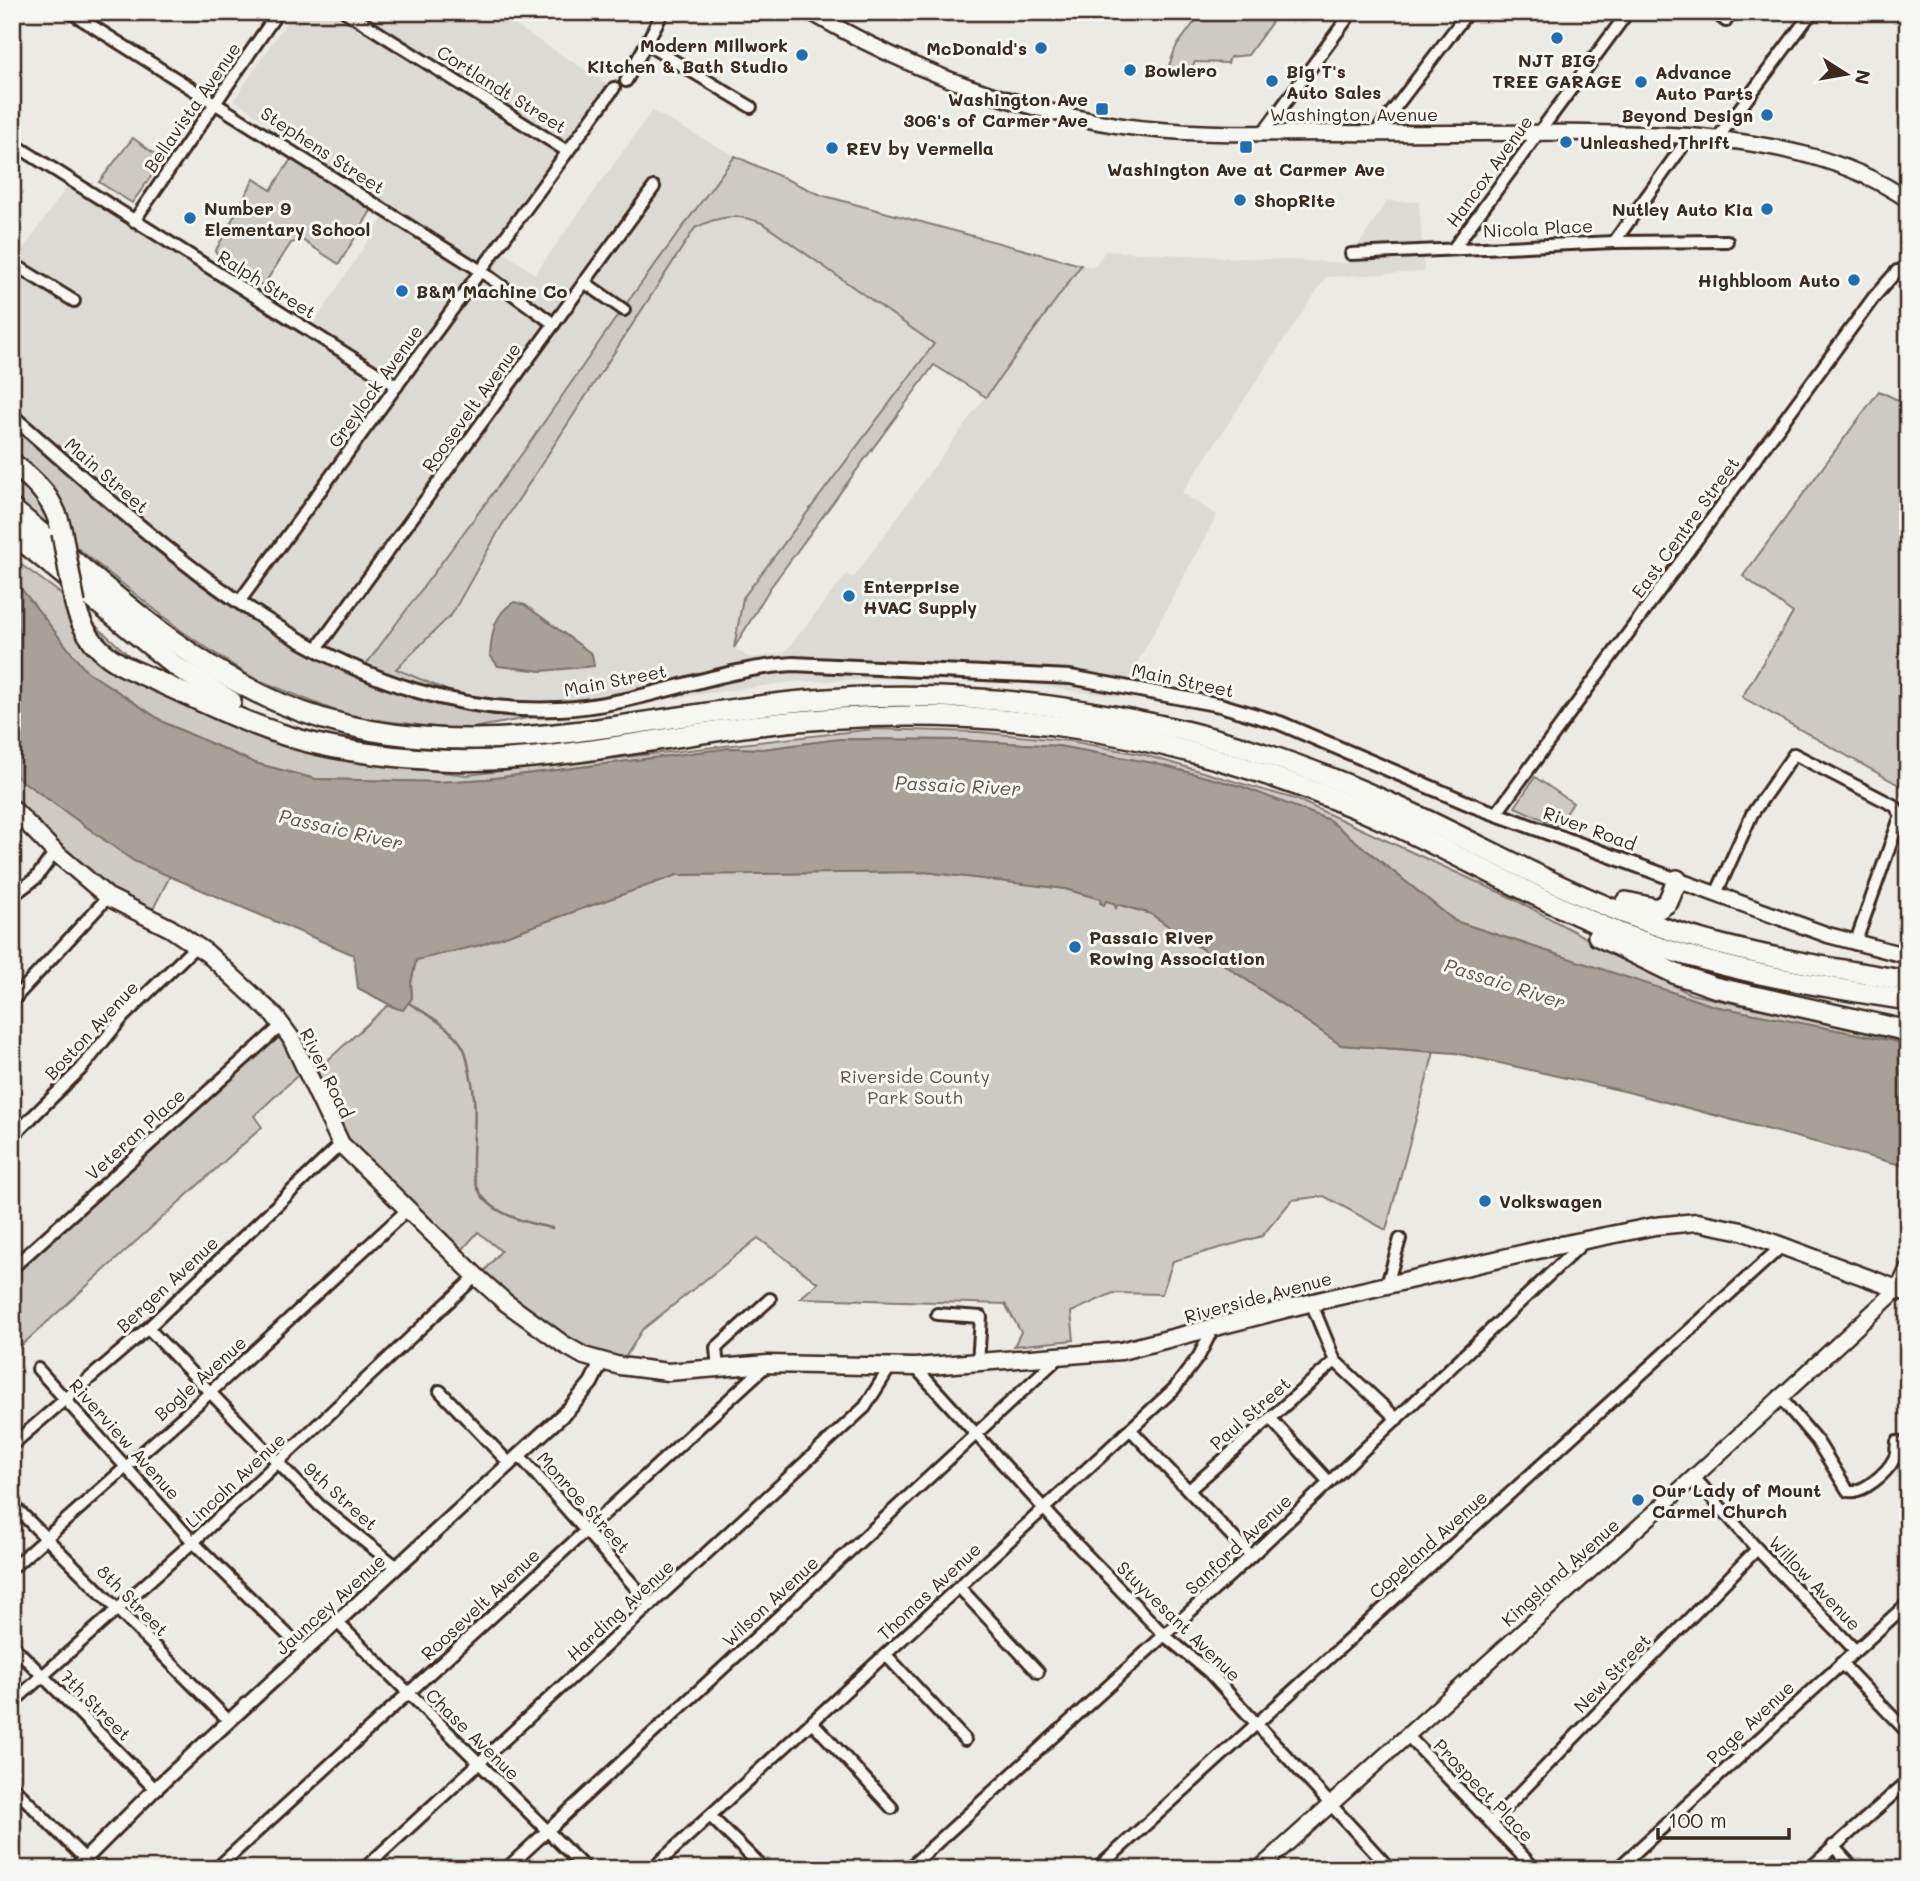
<svg xmlns="http://www.w3.org/2000/svg" width="1920" height="1881" font-family="Mali,sans-serif">
	<style>
		.built { fill: #dcdad4 }
		.green { fill: #cdcac4; stroke: #847a71; stroke-width: 2 }
		.water { fill: #a8a198; stroke: #7c7167; stroke-width: 2 }
		.lines { fill: none; stroke-linecap: round; stroke-linejoin: round }
		.stream { stroke: #7c7167; stroke-width: 2.5 }
		.minor-casing { stroke: #3b2a1e; stroke-width: 16 }
		.tertiary-casing { stroke: #3b2a1e; stroke-width: 18 }
		.secondary-casing { stroke: #3b2a1e; stroke-width: 19 }
		.primary-casing { stroke: #3b2a1e; stroke-width: 21 }
		.motorway-casing { stroke: #3b2a1e; stroke-width: 24 }
		.minor { stroke: #f6f6f2; stroke-width: 10 }
		.tertiary { stroke: #f6f6f2; stroke-width: 12 }
		.secondary { stroke: #f6f6f2; stroke-width: 14 }
		.primary { stroke: #f6f6f2; stroke-width: 16 }
		.motorway { stroke: #f6f6f2; stroke-width: 19 }
		.motorway-bridge-casing { stroke: #3b2a1e; stroke-width: 24; stroke-linecap: butt }
		.motorway-bridge { stroke: #f6f6f2; stroke-width: 19 }
		.poi-dot { fill: #1f6fb2; stroke: #f6f6f2; stroke-width: 2.5 }
		.labels { text-anchor: middle; dominant-baseline: central; stroke-width: 6; stroke-linejoin: round; paint-order: stroke }
		.poi-label { font-size: 18px; font-weight: bold; fill: #3b2a1e; stroke: #f6f6f2; text-anchor: start }
		.street-label { font-size: 18px; fill: #3b2a1e; stroke: #f6f6f2 }
		.park-label { font-size: 18px; fill: #605248; stroke: #f6f6f2 }
		.water-label { font-size: 19px; font-style: italic; fill: #615449; stroke: #f6f6f2 }
	</style>
	<rect width="100%" height="100%" fill="#ebeae5"/>
	<filter id="ink" filterUnits="userSpaceOnUse"><feTurbulence type="fractalNoise" baseFrequency=".0143" numOctaves="2"/><feDisplacementMap in="SourceGraphic" scale="14" xChannelSelector="R" yChannelSelector="G"/><feConvolveMatrix kernelMatrix="1 2 1 2 8 2 1 2 1" color-interpolation-filters="sRGB"/></filter>
	<g filter="url(#ink)">
		<g class="built">
			<path d="M293,12h201l121,77 -116,160 36,25 117,-163 83,45 -117,159 -94,136 -165,223 -165,-97 -182,-157v-155l59,-84 238,150 81,-124 -156,-107z"/>
			<path d="M1387,201l32,1 5,70 -98,5 -144,216 35,22 -98,182 -117,-16 -71,-4 -139,5 -252,34 1,-4 -71,-12 -75,-31 57,-55 50,-89 193,-297 17,-8 27,-5 23,8 172,121 -191,254 -9,50 16,10 34,-5 63,-79 6,4 228,-313 14,2 10,-16 242,12z"/>
		</g>
		<g class="green">
			<path d="M1202,12h77l-31,43 -18,2 -2,6 -33,-1 -11,16 -18,-4 10,-27z"/>
			<path d="M133,138l30,22 -31,43 -33,-21z"/>
			<path d="M735,156l86,39 260,70 -95,132 -52,-32 -164,223 -36,60 9,-50 191,-254 -172,-121c-25,-10 -43,-7 -67,5l-193,297 -50,89 -56,55 74,31 71,11 -1,5 -79,14 -111,-13 -99,-40 -68,-45 -171,-136v-76l182,157 165,97 165,-223 94,-136z"/>
			<path d="M291,159l81,50 -33,55 -37,-24 -11,3 -28,43 -48,-34 39,-73 17,11z"/>
			<path d="M1879,391l29,14v385l-166,-93 51,-84 -50,-37z"/>
			<path d="M12,558l44,32 87,78 61,46 68,26 90,23 105,12 407,-46 104,3 92,9 75,14 153,45 214,98 178,96 218,47v3l-194,-38 -259,-85 -126,-101 -86,-33 -90,-24 -95,-17 -99,-6 -119,-1 -77,10 -32,-1 -244,31 -47,3 -124,-3 -61,-16 -90,-40 -80,-53 -73,-93z"/>
			<path d="M12,773l122,88 36,15 -21,41 -24,-12 -113,-97z"/>
			<path d="M1535,777l38,26 -15,23 -43,-19z"/>
			<path d="M925,872l140,17 86,25 190,131 93,7 -48,178 -62,-34 -32,4 -30,36 -89,25 -11,33 -49,-1 -42,19 3,28 -60,6 7,-14 -16,-28 -205,-6 18,-15 -60,-45 -116,92 -22,36 -57,-22 -80,-71 18,-22 -23,-19 -22,25 -115,-113 -28,-61 3,-12 71,-65 16,3 9,-11 -1,-15 5,-23 64,-15 197,-70z"/>
			<path d="M280,1036l19,38 -45,42 8,11 -250,227v-77z"/>
		</g>
		<g class="water">
			<path d="M12,577l73,93 80,53 90,40 60,16 125,3 47,-3 244,-31 32,1 77,-10 119,1 99,6 95,17 90,24 86,33 126,101 259,85 194,38v123l-280,-75 -173,-39 -114,-8 -190,-131 -33,-10 -2,4 -2,-5 -8,-2 -2,4 -4,-2 1,-4 -36,-10 -140,-17 -248,3 -197,70 -64,15 -5,23 1,15 -9,12 -7,-2 -38,-20 -4,-33 -220,-94 -121,-87z"/>
			<path d="M514,602l11,3 67,49 2,12 -52,5 -44,-5 -8,-11c2,-23 4,-41 24,-53z"/>
		</g>
		<g class="lines">
			<path class="stream" d="M409,1003c18,11 43,25 54,44 4,6 5,18 7,26 20,81 -38,132 82,155"/>
			<g class="minor-casing">
				<g id="minor">
					<path d="M70,12l411,259 73,53"/>
					<path d="M346,12l221,139"/>
					<path d="M1714,12l12,9"/>
					<path d="M1899,12l9,7"/>
					<path d="M646,44l105,63"/>
					<path d="M626,81l37,-69"/>
					<path d="M1262,134l90,-122"/>
					<path d="M1375,134l93,-122"/>
					<path d="M1717,139l95,-127"/>
					<path d="M12,143l385,243"/>
					<path d="M134,221l144,-209"/>
					<path d="M1614,242l76,-106"/>
					<path d="M1453,249l175,-237"/>
					<path d="M1351,254l263,-12 113,-1"/>
					<path d="M12,263l62,38"/>
					<path d="M584,282l40,28"/>
					<path d="M239,602l375,-514"/>
					<path d="M318,647l336,-460"/>
					<path d="M1496,814l378,-517 23,-26 11,-1"/>
					<path d="M1716,894l36,-80 42,-60 101,52 6,9 -46,129"/>
					<path d="M12,896l24,-18 19,-26"/>
					<path d="M12,1001l96,-104"/>
					<path d="M12,1137l69,-68 42,-52 73,-71"/>
					<path d="M12,1268l270,-243"/>
					<path d="M1387,1285l13,-46"/>
					<path d="M1311,1302l24,59 62,58"/>
					<path d="M937,1314l44,3 -3,47"/>
					<path d="M148,1328l172,178 77,61"/>
					<path d="M915,1367l163,179 86,89 45,37 181,197"/>
					<path d="M718,1368l-2,-20 54,-49"/>
					<path d="M38,1369l155,173 111,109"/>
					<path d="M440,1391l70,73"/>
					<path d="M1779,1396l38,45 31,50c15,3 39,-18 46,-32 3,-4 2,-12 3,-17"/>
					<path d="M1270,1418l59,64"/>
					<path d="M1130,1429l121,127"/>
					<path d="M12,1445l136,-117 193,-184"/>
					<path d="M519,1455l132,150"/>
					<path d="M1694,1477l63,72 98,101"/>
					<path d="M1189,1490l146,-129"/>
					<path d="M12,1504l217,217"/>
					<path d="M12,1568l192,-170 203,-188"/>
					<path d="M959,1587l79,85"/>
					<path d="M337,1622l249,247"/>
					<path d="M12,1645l143,144"/>
					<path d="M886,1655l79,85"/>
					<path d="M1841,1663l67,70"/>
					<path d="M12,1703l181,-161 283,-266"/>
					<path d="M813,1723l79,85"/>
					<path d="M1407,1735l128,134"/>
					<path d="M12,1786l83,83"/>
					<path d="M710,1816l54,53"/>
					<path d="M1492,1822l265,-273"/>
					<path d="M1833,1846l21,23"/>
					<path d="M216,1869l552,-505"/>
					<path d="M364,1869l501,-462 25,-40"/>
					<path d="M506,1869l552,-511"/>
					<path d="M652,1869l522,-480 25,-33 15,-30"/>
					<path d="M908,1869l343,-313 335,-316"/>
					<path d="M1097,1869l685,-623"/>
					<path d="M1617,1869l291,-266"/>
					<path d="M1809,1869l99,-88"/>
				</g>
			</g>
			<g class="tertiary-casing">
				<g id="tertiary">
					<path d="M12,416c155,134 326,303 547,293 80,-3 154,-40 234,-45l277,13 150,28 60,18 192,82 205,75"/>
					<path d="M75,1869l80,-80 414,-380 22,-26 11,-22"/>
				</g>
			</g>
			<g class="secondary-casing">
				<g id="secondary">
					<path d="M810,12c98,57 201,97 312,114 71,10 142,7 212,7 119,1 238,-3 356,3 75,7 155,20 218,64"/>
					<path d="M1677,880l151,55 80,21"/>
					<path d="M1259,1869l435,-392 204,-188 10,-21"/>
				</g>
			</g>
			<g class="primary-casing">
				<path id="primary" d="M12,808l43,44 53,45 62,31 37,25 67,62 17,23 50,106 135,132 29,26 58,42 21,12 36,10 48,6 100,-8 147,3 206,-16 184,-47 246,-57 104,-21 42,-4 45,9 166,62"/>
			</g>
			<g class="motorway-casing">
				<g id="motorway">
					<path d="M12,463c26,20 43,37 50,70"/>
					<path d="M12,509c85,69 168,152 270,195 170,72 345,13 520,-3 117,-11 237,-2 352,23 86,18 169,48 249,85 74,34 144,74 220,104 91,37 188,52 285,68"/>
					<path d="M12,533l162,132 57,36"/>
					<path d="M75,604c8,32 26,52 55,65 51,22 101,49 154,66 48,16 104,22 155,25 97,5 207,-20 304,-33 116,-15 235,-15 351,4 104,18 204,50 300,94 75,35 148,77 226,108 93,36 190,52 288,67"/>
					<path d="M1626,902l32,7 10,-7 9,-22"/>
					<path d="M1598,936l78,38 38,13 194,44"/>
				</g>
			</g>
			<use href="#minor" class="minor"/>
			<use href="#tertiary" class="tertiary"/>
			<use href="#secondary" class="secondary"/>
			<use href="#primary" class="primary"/>
			<use href="#motorway" class="motorway"/>
			<g class="motorway-bridge-casing">
				<path id="motorway-bridge" d="M62,533l13,71"/>
			</g>
			<use href="#motorway-bridge" class="motorway-bridge"/>
		</g>
	</g>
	<g class="poi-dot">
		<circle cx="1557" cy="38" r="7"/>
		<circle cx="1041" cy="48" r="7"/>
		<circle cx="802" cy="55" r="7"/>
		<circle cx="1130" cy="70" r="7"/>
		<circle cx="1272" cy="81" r="7"/>
		<circle cx="1641" cy="82" r="7"/>
		<rect x="1095" y="102" width="14" height="14" rx="3.5"/>
		<circle cx="1767" cy="115" r="7"/>
		<circle cx="1566" cy="142" r="7"/>
		<rect x="1239" y="140" width="14" height="14" rx="3.5"/>
		<circle cx="832" cy="148" r="7"/>
		<circle cx="1240" cy="200" r="7"/>
		<circle cx="1767" cy="209" r="7"/>
		<circle cx="190" cy="218" r="7"/>
		<circle cx="1854" cy="280" r="7"/>
		<circle cx="402" cy="291" r="7"/>
		<circle cx="849" cy="596" r="7"/>
		<circle cx="1075" cy="947" r="7"/>
		<circle cx="1485" cy="1201" r="7"/>
		<circle cx="1638" cy="1500" r="7"/>
	</g>
	<g class="labels">
		<g class="poi-label">
			<text x="788" y="45" text-anchor="end">Modern Millwork<tspan x="788" dy="21">Kitchen &amp; Bath Studio</tspan></text>
			<text x="1027" y="48" text-anchor="end">McDonald's</text>
			<text x="1557" y="60" text-anchor="middle">NJT BIG<tspan x="1557" dy="21">TREE GARAGE</tspan></text>
			<text x="1144" y="70">Bowlero</text>
			<text x="1286" y="71">Big T's<tspan x="1286" dy="21">Auto Sales</tspan></text>
			<text x="1655" y="72">Advance<tspan x="1655" dy="21">Auto Parts</tspan></text>
			<text x="1088" y="99" text-anchor="end">Washington Ave<tspan x="1088" dy="21">306's of Carmer Ave</tspan></text>
			<text x="1753" y="115" text-anchor="end">Beyond Design</text>
			<text x="1580" y="142">Unleashed Thrift</text>
			<text x="846" y="148">REV by Vermella</text>
			<text x="1246" y="169" text-anchor="middle">Washington Ave at Carmer Ave</text>
			<text x="1254" y="200">ShopRite</text>
			<text x="204" y="208">Number 9<tspan x="204" dy="21">Elementary School</tspan></text>
			<text x="1753" y="209" text-anchor="end">Nutley Auto Kia</text>
			<text x="1840" y="280" text-anchor="end">Highbloom Auto</text>
			<text x="416" y="291">B&amp;M Machine Co</text>
			<text x="863" y="586">Enterprise<tspan x="863" dy="21">HVAC Supply</tspan></text>
			<text x="1089" y="937">Passaic River<tspan x="1089" dy="21">Rowing Association</tspan></text>
			<text x="1499" y="1201">Volkswagen</text>
			<text x="1652" y="1490">Our Lady of Mount<tspan x="1652" dy="21">Carmel Church</tspan></text>
		</g>
		<g class="street-label">
			<text transform="translate(502 89) rotate(32)">Cortlandt Street</text>
			<text transform="translate(192 107) rotate(-55)">Bellavista Avenue</text>
			<text x="1354" y="114">Washington Avenue</text>
			<text transform="translate(323 150) rotate(33)">Stephens Street</text>
			<text transform="translate(1489 171) rotate(-54)">Hancox Avenue</text>
			<text transform="translate(1538 228) rotate(-3)">Nicola Place</text>
			<text transform="translate(267 284) rotate(32)">Ralph Street</text>
			<text transform="translate(375 386) rotate(-54)">Greylock Avenue</text>
			<text transform="translate(471 407) rotate(-54)">Roosevelt Avenue</text>
			<text transform="translate(107 475) rotate(41)">Main Street</text>
			<text transform="translate(1685 527) rotate(-54)">East Centre Street</text>
			<text transform="translate(615 680) rotate(-11)">Main Street</text>
			<text transform="translate(1183 680) rotate(12)">Main Street</text>
			<text transform="translate(1590 828) rotate(20)">River Road</text>
			<text transform="translate(91 1030) rotate(-47)">Boston Avenue</text>
			<text transform="translate(327 1073) rotate(64)">River Road</text>
			<text transform="translate(135 1134) rotate(-42)">Veteran Place</text>
			<text transform="translate(167 1284) rotate(-43)">Bergen Avenue</text>
			<text transform="translate(1258 1297) rotate(-15)">Riverside Avenue</text>
			<text transform="translate(200 1378) rotate(-42)">Bogle Avenue</text>
			<text transform="translate(1250 1413) rotate(-41)">Paul Street</text>
			<text transform="translate(125 1439) rotate(48)">Riverview Avenue</text>
			<text transform="translate(235 1480) rotate(-43)">Lincoln Avenue</text>
			<text transform="translate(341 1496) rotate(42)">9th Street</text>
			<text transform="translate(584 1502) rotate(48)">Monroe Street</text>
			<text transform="translate(1238 1544) rotate(-43)">Sanford Avenue</text>
			<text transform="translate(1428 1544) rotate(-42)">Copeland Avenue</text>
			<text transform="translate(1560 1572) rotate(-42)">Kingsland Avenue</text>
			<text transform="translate(1815 1583) rotate(46)">Willow Avenue</text>
			<text transform="translate(929 1591) rotate(-43)">Thomas Avenue</text>
			<text transform="translate(133 1600) rotate(45)">8th Street</text>
			<text transform="translate(770 1601) rotate(-43)">Wilson Avenue</text>
			<text transform="translate(330 1604) rotate(-42)">Jauncey Avenue</text>
			<text transform="translate(480 1604) rotate(-43)">Roosevelt Avenue</text>
			<text transform="translate(620 1610) rotate(-43)">Harding Avenue</text>
			<text transform="translate(1179 1621) rotate(44)">Stuyvesant Avenue</text>
			<text transform="translate(1612 1673) rotate(-46)">New Street</text>
			<text transform="translate(96 1705) rotate(45)">7th Street</text>
			<text transform="translate(1750 1722) rotate(-43)">Page Avenue</text>
			<text transform="translate(473 1734) rotate(44)">Chase Avenue</text>
			<text transform="translate(1484 1790) rotate(46)">Prospect Place</text>
		</g>
		<g class="park-label">
			<text x="915" y="1076">Riverside County<tspan x="915" dy="21">Park South</tspan></text>
		</g>
		<g class="water-label">
			<text transform="translate(958 785) rotate(3)">Passaic River</text>
			<text transform="translate(341 829) rotate(13)">Passaic River</text>
			<text transform="translate(1505 983) rotate(18)">Passaic River</text>
		</g>
	</g>
	<rect width="1920" height="1881" fill="none" stroke="#f6f6f2" stroke-width="42"/>
	<rect x="21" y="21" width="1878" height="1839" fill="none" stroke="#3b2a1e" stroke-width="2.5" filter="url(#ink)"/>
	<g transform="translate(1846 74) rotate(101)" stroke="#f6f6f2" stroke-width="5" paint-order="stroke">
	<path d="M0-5L12 26L0 18L-12 26Z" fill="#3b2a1e"/>
	<text y="-10" font-size="19" font-weight="bold" text-anchor="middle" fill="#3b2a1e">N</text>
	</g>
	<path d="M1658 1828v10h131v-10" fill="none" stroke="#3b2a1e" stroke-width="3.5"/>
	<text x="1668" y="1828" font-size="21" fill="#3b2a1e" stroke="#f6f6f2" stroke-width="5" paint-order="stroke">100 m</text>
</svg>
